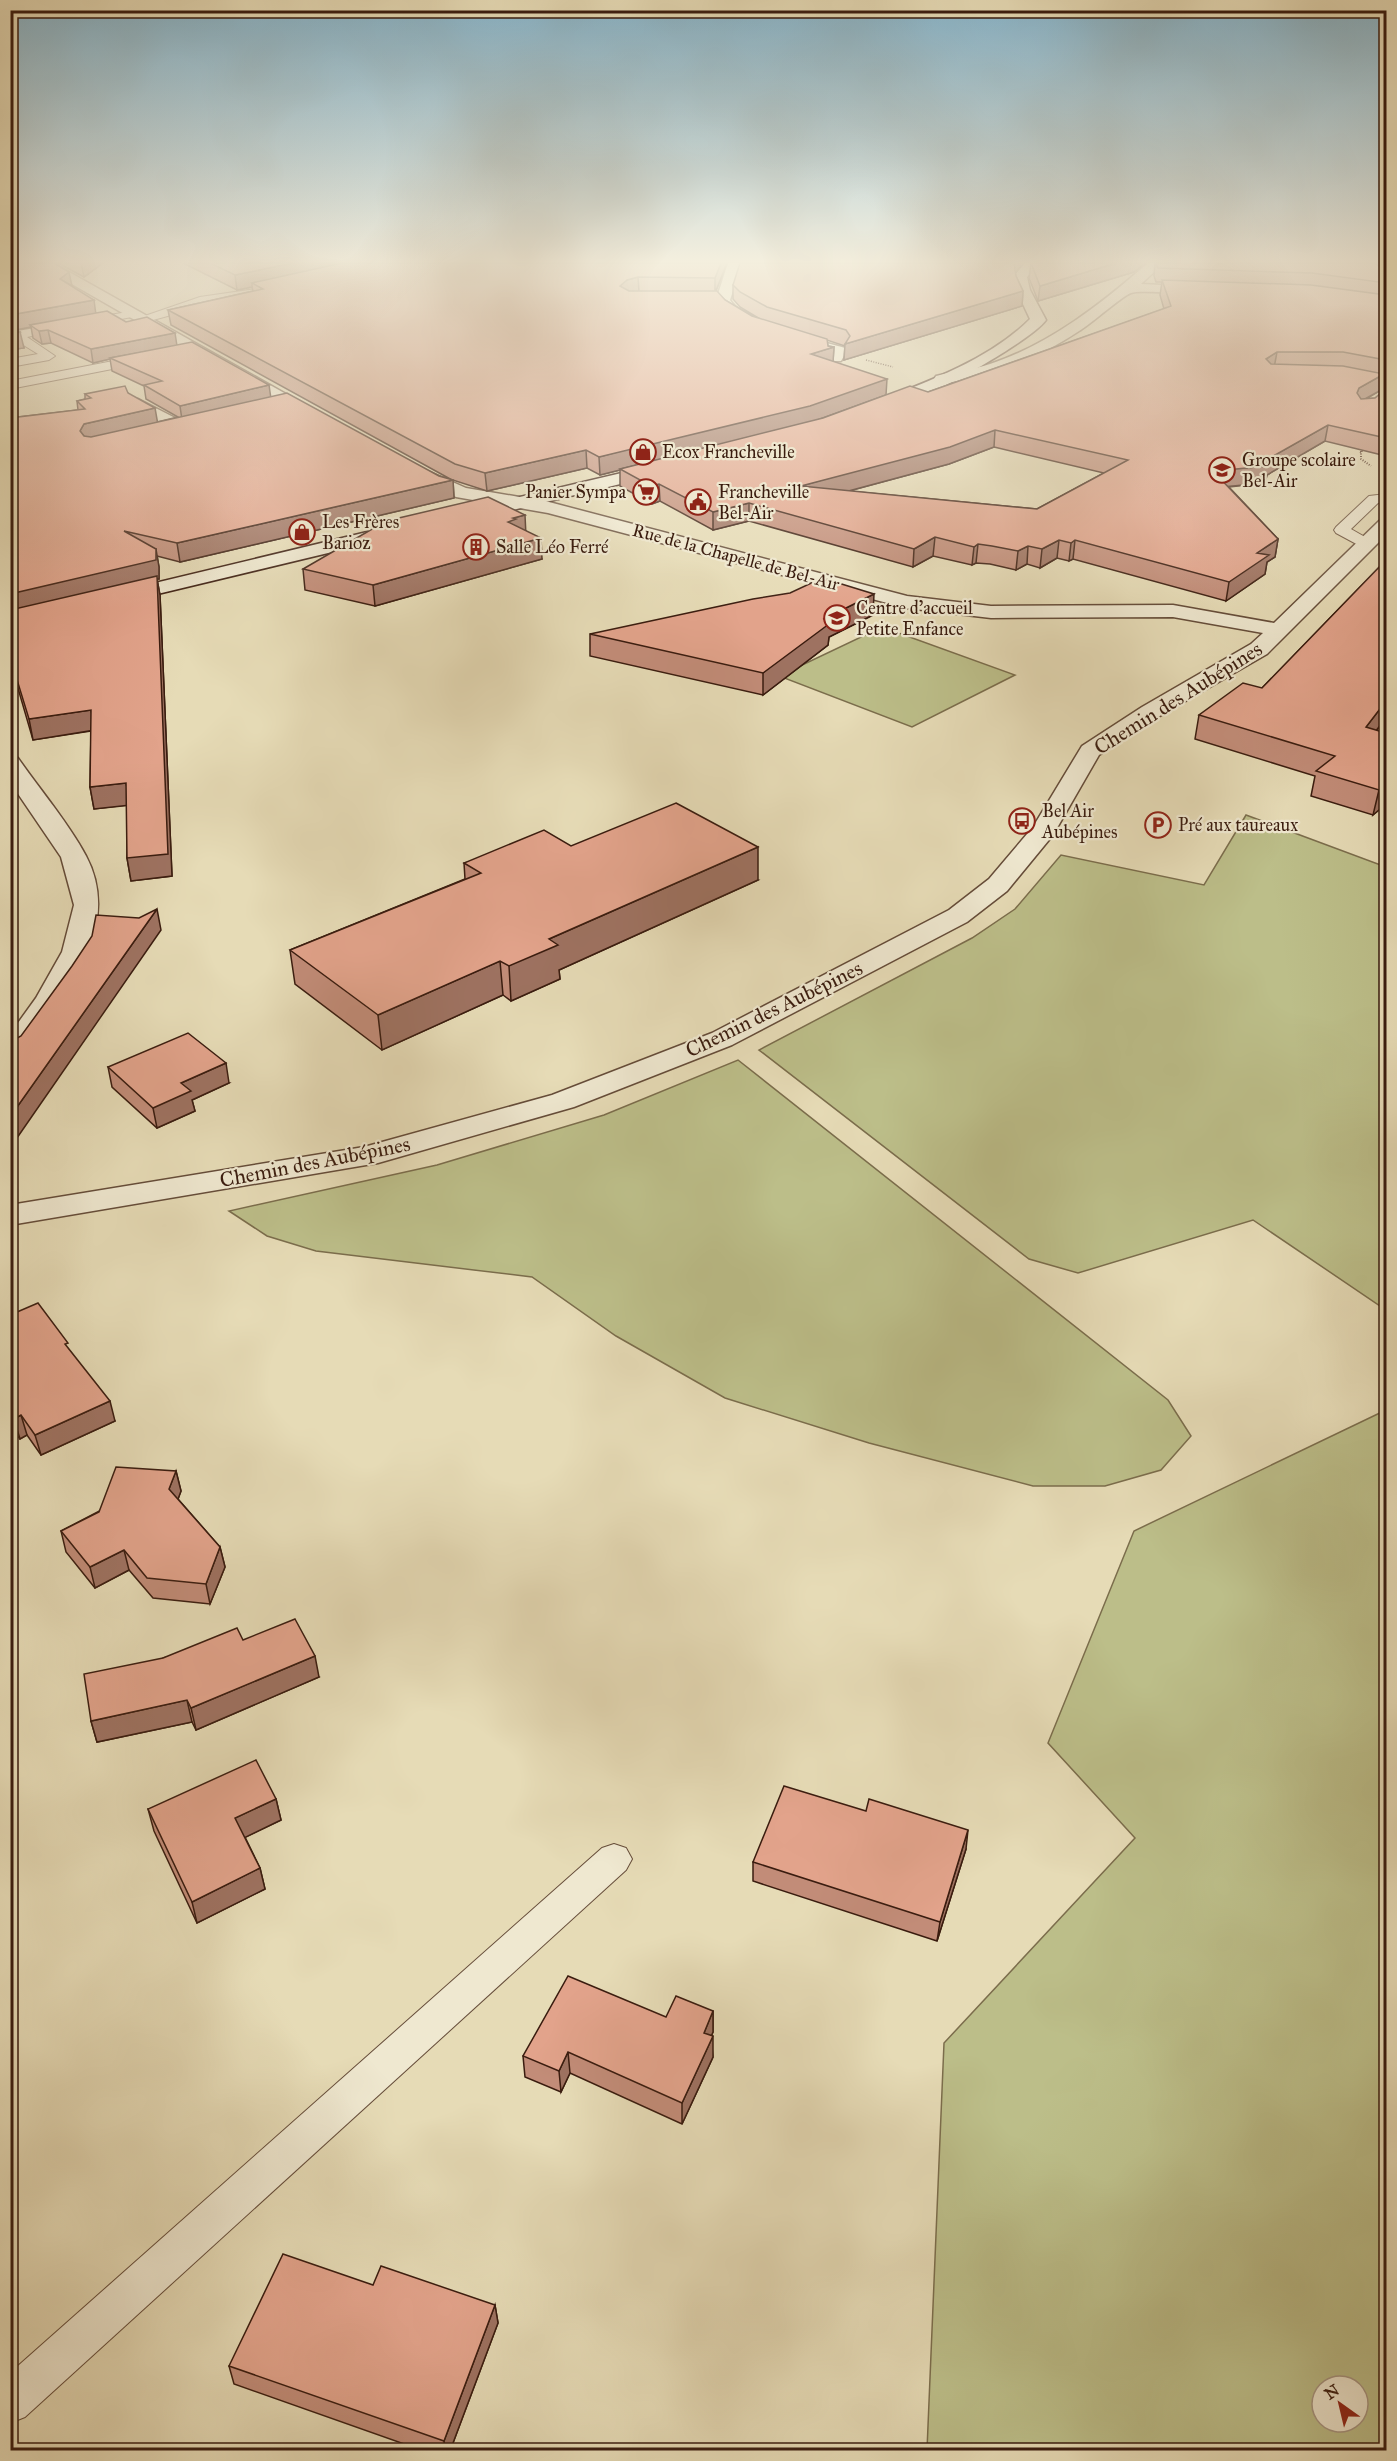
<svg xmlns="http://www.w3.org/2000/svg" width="1397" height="2461" font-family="'IM FELL Great Primer',serif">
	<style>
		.green { fill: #bcbe89; stroke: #7b6d4c; stroke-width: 1.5; fill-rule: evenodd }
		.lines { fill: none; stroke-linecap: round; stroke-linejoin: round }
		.service-casing { stroke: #654c39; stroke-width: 2 }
		.minor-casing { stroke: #654c39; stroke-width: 3 }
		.secondary-casing { stroke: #3a1c0f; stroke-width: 3 }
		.path-far1 { stroke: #3a1c0f; stroke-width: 1.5; stroke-dasharray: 1 1.5; stroke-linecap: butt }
		.path { stroke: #3a1c0f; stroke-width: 2; stroke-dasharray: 1 1.5; stroke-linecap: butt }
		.service { fill: #efe8d0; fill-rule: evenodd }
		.minor { fill: #efe8d0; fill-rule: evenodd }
		.secondary { fill: #efe8d0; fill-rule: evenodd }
		.wall { fill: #c28c78; stroke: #3a1c0f; stroke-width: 1.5; fill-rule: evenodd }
		.shaded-wall { fill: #9e7261; stroke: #3a1c0f; stroke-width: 1.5 }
		.building { fill: #e2a38b; stroke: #3a1c0f; stroke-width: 1.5; fill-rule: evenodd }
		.labels { text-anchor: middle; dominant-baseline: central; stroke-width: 4.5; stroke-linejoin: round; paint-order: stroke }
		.far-poi-label { font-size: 18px; fill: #3a1c0f; stroke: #efe8d0; text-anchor: start }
		.far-street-label { font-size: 18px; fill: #3a1c0f; stroke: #efe8d0 }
		.street-label { font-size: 21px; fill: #3a1c0f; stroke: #efe8d0 }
	</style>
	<rect width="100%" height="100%" fill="#e6dbb6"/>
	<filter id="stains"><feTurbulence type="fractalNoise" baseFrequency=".00333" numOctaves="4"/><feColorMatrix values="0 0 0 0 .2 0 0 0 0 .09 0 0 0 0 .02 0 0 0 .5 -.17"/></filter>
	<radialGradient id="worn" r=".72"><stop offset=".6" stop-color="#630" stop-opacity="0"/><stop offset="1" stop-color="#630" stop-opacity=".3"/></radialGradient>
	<g class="green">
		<path d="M882,627l133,48 -103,52 -133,-51z"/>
		<path d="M1246,815l140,52v443l-133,-90 -175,53 -49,-14 -270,-209 213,-112 43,-29 46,-54 143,30z"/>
		<path d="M738,1060l430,340 23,36 -30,34 -56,16h-72l-164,-43 -144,-45 -109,-62 -84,-59 -216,-26 -49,-15 -38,-25 208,-46 167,-50z"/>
		<path d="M1386,1410v1040h-459l17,-407 191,-205 -87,-95 86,-212zM1322,2386h36v36h-36z"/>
	</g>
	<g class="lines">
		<g class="service-casing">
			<g id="service">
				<path d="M269,287l6,3 -2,2 -71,11 -27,11 -33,9 -6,-4 64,-22z"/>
				<path d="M133,311l6,3 -2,2 -110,21 28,19 -6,4 -39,7v-8l28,-5 -26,-16v-6z"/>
				<path d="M144,355l6,4 -2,3 -138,27v-8z"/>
				<path d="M1386,494v8l-8,1 -27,26 21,12 3,3 -3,3h-10l-26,-14 -2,-3 2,-3 33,-31z"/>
				<path d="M614,1844l12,4 6,11 -6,11 -601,547 -15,6v-50l592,-525z"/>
			</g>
		</g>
		<g class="minor-casing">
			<g id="minor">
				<path d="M35,263h18l272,153 -9,5 -6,-1z"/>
				<path d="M728,263h14l-12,37c16,26 85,39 115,48l2,3 -6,10h-12l-2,-3 3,-5 -82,-26 -23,-12 -9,-15z"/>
				<path d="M1148,263h16l-23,21 64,3 7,4 -7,4c-14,0 -64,-6 -74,-2 -9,3 -40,31 -52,38 -45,30 -85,43 -137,53l-8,-5 2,-3c18,-5 37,-6 54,-12 60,-20 111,-60 158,-101z"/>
				<path d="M138,399l47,24 3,4 -3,4h-12l-41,-23 -2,-4 2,-4z"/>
				<path d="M414,465l52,23 83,14 358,94 84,10 182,-1 101,18 105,-102 7,-2v16l-119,119 -109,63 -59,38 -46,80 -46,56 -40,31 -235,123 -158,62 -196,56 -368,62v-20l354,-58 188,-52 160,-62 237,-123 40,-31 44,-52 49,-81 60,-39 109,-63 12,-11 -90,-16 -182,1 -85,-10 -358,-95 -92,-16 -48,-23 -3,-4 3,-4z"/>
				<path d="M10,756l8,2c22,32 50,64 68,98 39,73 -25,148 -66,205l-10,3v-30l26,-36 26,-46 12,-47 -13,-48 -51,-75z"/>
			</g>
		</g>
		<g class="secondary-casing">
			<g id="secondary">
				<path d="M1025,263h16l-14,14 3,13 16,30c-18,24 -148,97 -174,91l-2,-4 2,-4c53,-20 117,-43 158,-84l-17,-36v-6z"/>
				<path d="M664,463l9,5 -3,4 -207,50 -9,-6 2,-4z"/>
				<path d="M392,526l7,2 3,4 -3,4 -283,68 -7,-2 -3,-4 3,-4z"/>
			</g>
		</g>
		<g class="path-far1">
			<path d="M866,360l27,7"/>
			<path d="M1360,453l6,-5"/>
		</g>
		<path class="path" d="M1361,451v8l10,7"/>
		<use href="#service" class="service"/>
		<use href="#minor" class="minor"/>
		<use href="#secondary" class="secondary"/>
	</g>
	<g class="wall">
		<path d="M10,263l62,23 24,27 30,9 51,23 94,52 168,79 13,4 -281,-155 -3,-15 85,-19 -1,-4 -15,3 -54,-27h544l-11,28 9,9 27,16 8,3 -20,-12 -7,-8v-14l282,-12 1,3 7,15 -1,15 -178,54 1,-14 -18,-6 1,6 6,1 -1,14 53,34 42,-3 236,-83 -4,-14 2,-13h-6l-2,-6 1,-13h231v115v-1l-2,-1 -3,14 -15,9 9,-1 11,-9v67l-61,-15 -58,34 -2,8 -36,4 49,52 -3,18 -8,5 -2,12 -39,27 -153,-42 -4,2 -12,-3 -17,10 -13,-4 -11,6 -26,-6 -14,-1 -4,2 -39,-9 -20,11 -164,-46 -36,9 -53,-29 -8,3 -32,-18v-16l-20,5 -13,-7 -100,23 -34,-11 1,18 -274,64 -23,-6 2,11v12h-2l3,16 12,281 -41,5 -4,-23v-53l-33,4 -4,-22 1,-56 -58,9 -23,-79v-243l68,-8 -1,-9 8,-2v-5l43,-1 29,29 21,-5 -32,-18 -2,-13 -32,-15 -2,-12 -17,4 -42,-20 -9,1 -9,-6 -2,-11 -15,3 8,18 -14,2zM994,447l110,26 -67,36 -188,-18 100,-27z"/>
		<path d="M58,263h45l-19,14z"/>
		<path d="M1031,263l103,9 -96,29 -9,-23z"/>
		<path d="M526,531l16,28 -167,47 -70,-16 -2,-21z"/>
		<path d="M1386,560v158l-9,12 9,74 -13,11 -62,-19 4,-20 -120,-37 4,-24 63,-27z"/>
		<path d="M873,615l-44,22 -1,8 -65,50 -173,-39v-22z"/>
		<path d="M571,846l187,34 -199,90 1,9 -49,22 -8,-6 -121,55 -87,-66 -5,-34 175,-71 -1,-16z"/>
		<path d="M108,1067l121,16 -37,17 3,11 -38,17 -45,-41z"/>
		<path d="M10,1315l60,36 45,70 -74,34 -14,-20 -7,4 -10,-12z"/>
		<path d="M176,1471l5,20 -3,8 42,48 5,20 -15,37 -57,-6 -24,-28 -34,18 -29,-36 -5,-21z"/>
		<path d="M243,1640l76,37 -123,53 -4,-8 -95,20 -6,-21 72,-63z"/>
		<path d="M276,1799l5,21 -36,17 15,31 5,21 -68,34 -43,-92 -6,-22z"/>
		<path d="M966,1849l-29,92 -184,-60v-19z"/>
		<path d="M713,2011v21l-2,4 2,21 -31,67 -112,-51 -9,19 -36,-15 -2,-21 143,-39z"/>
		<path d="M495,2305l3,18 -48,128h-26l-190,-67 -5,-18z"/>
	</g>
	<g class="shaded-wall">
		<path d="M81,263h22l-19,14z"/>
		<path d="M293,263h71l-112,20v4l-15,3 -2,-15z"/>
		<path d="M721,263h6l-12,30v-15z"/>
		<path d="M1014,263h9l-10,13z"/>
		<path d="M1116,263h29l-11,9 -96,29 2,-15z"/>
		<path d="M1370,263h16v4l-18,9z"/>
		<path d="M69,272l3,14 -12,-7z"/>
		<path d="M638,277l1,15 -12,2 -7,-8 7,-6z"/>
		<path d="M1023,291l-1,15 -178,54 1,-16z"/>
		<path d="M94,300l2,15 -66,10 1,2 -21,4v-16z"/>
		<path d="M48,330l3,13 -9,1 -3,-13z"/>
		<path d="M20,332l4,16 -14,2v-16z"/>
		<path d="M175,333l2,13 -67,12v1l-17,4 -2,-14z"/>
		<path d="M834,347l-1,16 -22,-9z"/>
		<path d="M1277,352l-3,16 -8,-9z"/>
		<path d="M1384,374l-3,16 -25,14 1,-11 2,-5z"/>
		<path d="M887,379l-1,16 -77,28 -189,46v1l-20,5 -1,-18z"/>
		<path d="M269,385l2,14 -89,21 -2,-14z"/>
		<path d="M155,408l3,17 -70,16 -8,-10 4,-7z"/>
		<path d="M1328,425l-3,16 -58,34 -2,8 -54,5 2,-17 54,-5 1,-7z"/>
		<path d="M995,430l-1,17 -45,17 -149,40 1,-18z"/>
		<path d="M586,450l1,18 -100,23 -2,-18z"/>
		<path d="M453,480l1,18 -274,64 -3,-19z"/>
		<path d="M659,484l1,17 -8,3 -1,-18z"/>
		<path d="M749,503v18l-36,9v-18z"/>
		<path d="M525,515l1,21 -18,-14 5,-4z"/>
		<path d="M935,537l-2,19 -20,11 1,-18z"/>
		<path d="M541,538l1,21 -167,47 -2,-21z"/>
		<path d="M1278,539l-3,18 -8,5 -2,12 -39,27 3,-19 28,-29z"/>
		<path d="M1059,540l-2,18 -17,10 2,-19z"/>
		<path d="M1075,540l-2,19 -4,2 2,-18z"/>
		<path d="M978,544l-2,19 -4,2 2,-18z"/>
		<path d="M1028,546l-1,18 -11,6 2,-19z"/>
		<path d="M156,549l3,18v12h-2l3,16 12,281 -41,5 -4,-23 30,-279 -147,35v-20z"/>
		<path d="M874,594l-1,21 -44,22 -1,8 -65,50v-22l61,-54z"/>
		<path d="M1386,701v17l-26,33 6,-24z"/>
		<path d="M91,710l4,20 -62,10 -4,-21z"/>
		<path d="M126,783l5,22 -37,4 -4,-22z"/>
		<path d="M1386,784v20l-13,11 6,-25z"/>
		<path d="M758,847v33l-199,90 1,9 -49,22 -2,-35 40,-27z"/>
		<path d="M157,909l4,21 -151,218v-31z"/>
		<path d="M500,961l3,34 -121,55 -4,-35z"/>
		<path d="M16,1043l-6,24v-23z"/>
		<path d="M226,1063l3,20 -37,17 3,11 -38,17 -4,-20 28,-25z"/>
		<path d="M110,1401l5,20 -74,34 -6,-20z"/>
		<path d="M21,1415l6,20 -7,4 -6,-20z"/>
		<path d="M176,1471l5,20 -7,19 -5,-21z"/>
		<path d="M220,1547l5,20 -15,37 -4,-20z"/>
		<path d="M124,1550l5,20 -34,18 -5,-21z"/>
		<path d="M315,1656l4,21 -123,53 -5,-22z"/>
		<path d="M10,1684l7,47 -7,2z"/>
		<path d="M187,1700l5,22 -95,20 -6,-21z"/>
		<path d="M276,1799l5,21 -41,20 -5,-22z"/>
		<path d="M968,1830l-2,19 -29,92 3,-19z"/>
		<path d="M260,1868l5,21 -68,34 -5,-21z"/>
		<path d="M713,2011v21l-9,22v-21z"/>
		<path d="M713,2036v21l-31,67v-21z"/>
		<path d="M568,2052l2,21 -9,19 -2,-21z"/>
		<path d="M495,2305l3,18 -48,128h-5l-1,-10z"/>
	</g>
	<g class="building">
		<path d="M10,263h44l15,9 -9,7 34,21 -84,15z"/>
		<path d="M210,263h83l-58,12z"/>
		<path d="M342,263h379l-6,15 -77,-1 -11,3 -7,6 9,5h88l8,9 27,16 75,23 1,7 6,1 -23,7 76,25 -77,27 -211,51 -13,-7 -101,23 -30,-9 -287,-154 95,-21 -11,-6z"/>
		<path d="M740,263h274l2,13 7,15 -178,53 5,-8 -4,-6 -79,-23 -27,-15 -7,-7z"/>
		<path d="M1031,263h85l-76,23z"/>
		<path d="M1156,263h218l5,3 7,-1v18l-74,-10 -154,-5z"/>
		<path d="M1162,280l149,5 75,10v65l-43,-8h-66l-11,7 5,5 72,2 41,8 -25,14 -2,5 4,6 14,-1 11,-9v49l-58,-13 -60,34h-6l6,7 -55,5 65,68 -21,14 12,2 -40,27 -154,-42 -4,3 -12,-3 -17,9 -14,-3 -10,5 -26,-5 -14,-2 -4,3 -39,-10 -21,12 -165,-46 -36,9 -54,-28 -8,2 -31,-17 203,-51 87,-32 18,6 243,-86zM995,430l133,30 -91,49 -236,-23 149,-39z"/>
		<path d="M107,311l19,11 21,-5 28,16 -84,16 -43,-19 -9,1 -9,-6z"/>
		<path d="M10,326l10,6 -10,2z"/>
		<path d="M192,342l77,43 -89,21 -36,-21 18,-4 -52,-23z"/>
		<path d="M125,386l3,7 27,15 -71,16 -4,7 4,5 7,1 196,-44 152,83 14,4 -276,63 -53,-12 32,18v11l-146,34v-176l75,-9 -8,-8 14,-3 -6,-4z"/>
		<path d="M488,497l37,18 -12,3 3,1 -8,3 33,16 -168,47 -70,-16 83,-48z"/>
		<path d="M1386,560v141l-20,26 20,6v51l-7,6 -63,-19 19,-15 -136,-41 44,-32 19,5z"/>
		<path d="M157,576l11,278 -41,4 -1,-75 -36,4 1,-77 -62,9 -19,-62v-47z"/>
		<path d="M822,578l52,16 -50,25 5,5 -66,49 -173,-39 163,-35 37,-6z"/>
		<path d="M676,803l82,44 -209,92 9,6 -49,21 -9,-5 -122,54 -88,-65 191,-77 -17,-10 80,-33 27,16z"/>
		<path d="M157,909l-147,208v-67l6,-7 -6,1v-2l11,-6 51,-70 20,-30 4,-21 43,3z"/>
		<path d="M188,1033l38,30 -45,20 10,8 -38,17 -45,-41z"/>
		<path d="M38,1303l30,40 -3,1 45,57 -75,34 -14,-20 -7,4 -4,-4v-100z"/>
		<path d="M116,1467l60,4 -7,18 51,58 -14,37 -59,-6 -23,-28 -34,17 -29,-36 38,-19z"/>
		<path d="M295,1619l20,37 -124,52 -4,-8 -96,21 -7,-47 79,-16 74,-30 6,12z"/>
		<path d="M256,1760l20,39 -41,19 25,50 -68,34 -44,-93z"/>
		<path d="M784,1786l82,25 3,-12 99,31 -28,92 -187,-60z"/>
		<path d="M568,1976l98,41 10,-21 37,15 -9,22 9,3 -31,67 -114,-51 -9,19 -36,-15z"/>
		<path d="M283,2254l90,31 8,-19 114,39 -51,136 -215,-75z"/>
	</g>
	<linearGradient id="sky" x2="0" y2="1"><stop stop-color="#87b7cf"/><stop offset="0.43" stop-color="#f4efde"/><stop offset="1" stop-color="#f4efde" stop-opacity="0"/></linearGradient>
	<rect width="1397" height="608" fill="url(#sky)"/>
	<defs>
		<g id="shop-ring" transform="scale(1.35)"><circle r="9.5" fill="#efe8d0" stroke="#8f2418" stroke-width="1.5"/><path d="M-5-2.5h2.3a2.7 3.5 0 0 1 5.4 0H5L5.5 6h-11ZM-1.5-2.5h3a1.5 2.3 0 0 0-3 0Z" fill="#8f2418"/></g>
		<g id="school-ring" transform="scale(1.35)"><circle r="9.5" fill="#efe8d0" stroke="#8f2418" stroke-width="1.5"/><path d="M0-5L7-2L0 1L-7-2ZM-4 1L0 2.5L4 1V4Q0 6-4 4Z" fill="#8f2418"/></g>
		<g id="supermarket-ring" transform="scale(1.35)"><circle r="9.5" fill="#efe8d0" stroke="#8f2418" stroke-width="1.5"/><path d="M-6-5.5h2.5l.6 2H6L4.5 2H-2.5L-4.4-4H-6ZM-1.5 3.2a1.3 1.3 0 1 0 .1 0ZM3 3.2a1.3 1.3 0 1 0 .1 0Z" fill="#8f2418"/></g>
		<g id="civic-ring" transform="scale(1.35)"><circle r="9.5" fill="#efe8d0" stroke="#8f2418" stroke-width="1.5"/><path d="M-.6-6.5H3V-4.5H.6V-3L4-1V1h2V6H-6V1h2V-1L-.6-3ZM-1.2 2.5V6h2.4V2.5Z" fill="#8f2418"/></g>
		<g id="building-ring" transform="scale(1.35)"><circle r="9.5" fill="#efe8d0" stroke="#8f2418" stroke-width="1.5"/><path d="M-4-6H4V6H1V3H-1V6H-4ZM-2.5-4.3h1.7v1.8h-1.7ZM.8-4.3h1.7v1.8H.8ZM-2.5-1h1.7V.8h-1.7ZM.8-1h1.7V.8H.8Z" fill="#8f2418"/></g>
		<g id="bus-ring" transform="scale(1.35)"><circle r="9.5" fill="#efe8d0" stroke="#8f2418" stroke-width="1.5"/><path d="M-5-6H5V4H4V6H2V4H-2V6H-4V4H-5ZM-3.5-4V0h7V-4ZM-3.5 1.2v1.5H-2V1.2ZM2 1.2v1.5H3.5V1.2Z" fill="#8f2418"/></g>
		<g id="parking-ring" transform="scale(1.35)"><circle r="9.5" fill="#efe8d0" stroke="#8f2418" stroke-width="1.5"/><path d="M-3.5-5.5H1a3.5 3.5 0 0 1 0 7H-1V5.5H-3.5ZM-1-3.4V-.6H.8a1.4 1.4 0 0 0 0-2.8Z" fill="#8f2418"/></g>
	</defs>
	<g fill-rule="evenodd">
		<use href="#shop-ring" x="643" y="452"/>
		<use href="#school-ring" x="1222" y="470"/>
		<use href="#supermarket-ring" x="646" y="492"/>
		<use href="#civic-ring" x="698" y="502"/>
		<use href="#shop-ring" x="302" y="532"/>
		<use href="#building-ring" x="476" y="547"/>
		<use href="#school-ring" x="837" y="618"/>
		<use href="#bus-ring" x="1022" y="821"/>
		<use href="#parking-ring" x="1158" y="825"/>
	</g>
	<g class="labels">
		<g class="far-poi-label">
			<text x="662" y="452">Ecox Francheville</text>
			<text x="1242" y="460">Groupe scolaire<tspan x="1242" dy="21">Bel-Air</tspan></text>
			<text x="626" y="492" text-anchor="end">Panier Sympa</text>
			<text x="718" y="492">Francheville<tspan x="718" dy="21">Bel-Air</tspan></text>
			<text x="322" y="522">Les Frères<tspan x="322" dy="21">Barioz</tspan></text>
			<text x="496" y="547">Salle Léo Ferré</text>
			<text x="856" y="608">Centre d'accueil<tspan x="856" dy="21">Petite Enfance</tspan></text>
			<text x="1042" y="811">Bel Air<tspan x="1042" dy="21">Aubépines</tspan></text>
			<text x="1178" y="825">Pré aux taureaux</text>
		</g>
		<g class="far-street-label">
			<text transform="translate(736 557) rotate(15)">Rue de la Chapelle de Bel-Air</text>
		</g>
		<g class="street-label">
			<text transform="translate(1178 698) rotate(-32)">Chemin des Aubépines</text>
			<text transform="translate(774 1009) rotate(-26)">Chemin des Aubépines</text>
			<text transform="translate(315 1162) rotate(-11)">Chemin des Aubépines</text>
		</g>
	</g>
	<rect width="1397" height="2461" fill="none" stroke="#e6dbb6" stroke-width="36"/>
	<rect x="12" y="12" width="1373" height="2437" fill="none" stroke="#3a1c0f" stroke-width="3"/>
	<rect x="18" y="18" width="1361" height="2425" fill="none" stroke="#3a1c0f" stroke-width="1.5"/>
	<g transform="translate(1340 2404) rotate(326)"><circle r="28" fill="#efe8d0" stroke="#a79683" stroke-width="1.5"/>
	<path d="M0-4.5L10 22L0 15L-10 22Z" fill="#8f2418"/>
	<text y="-9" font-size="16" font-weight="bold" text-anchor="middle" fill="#3a1c0f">N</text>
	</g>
	<rect width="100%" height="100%" filter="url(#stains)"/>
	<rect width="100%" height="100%" fill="url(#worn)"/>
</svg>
